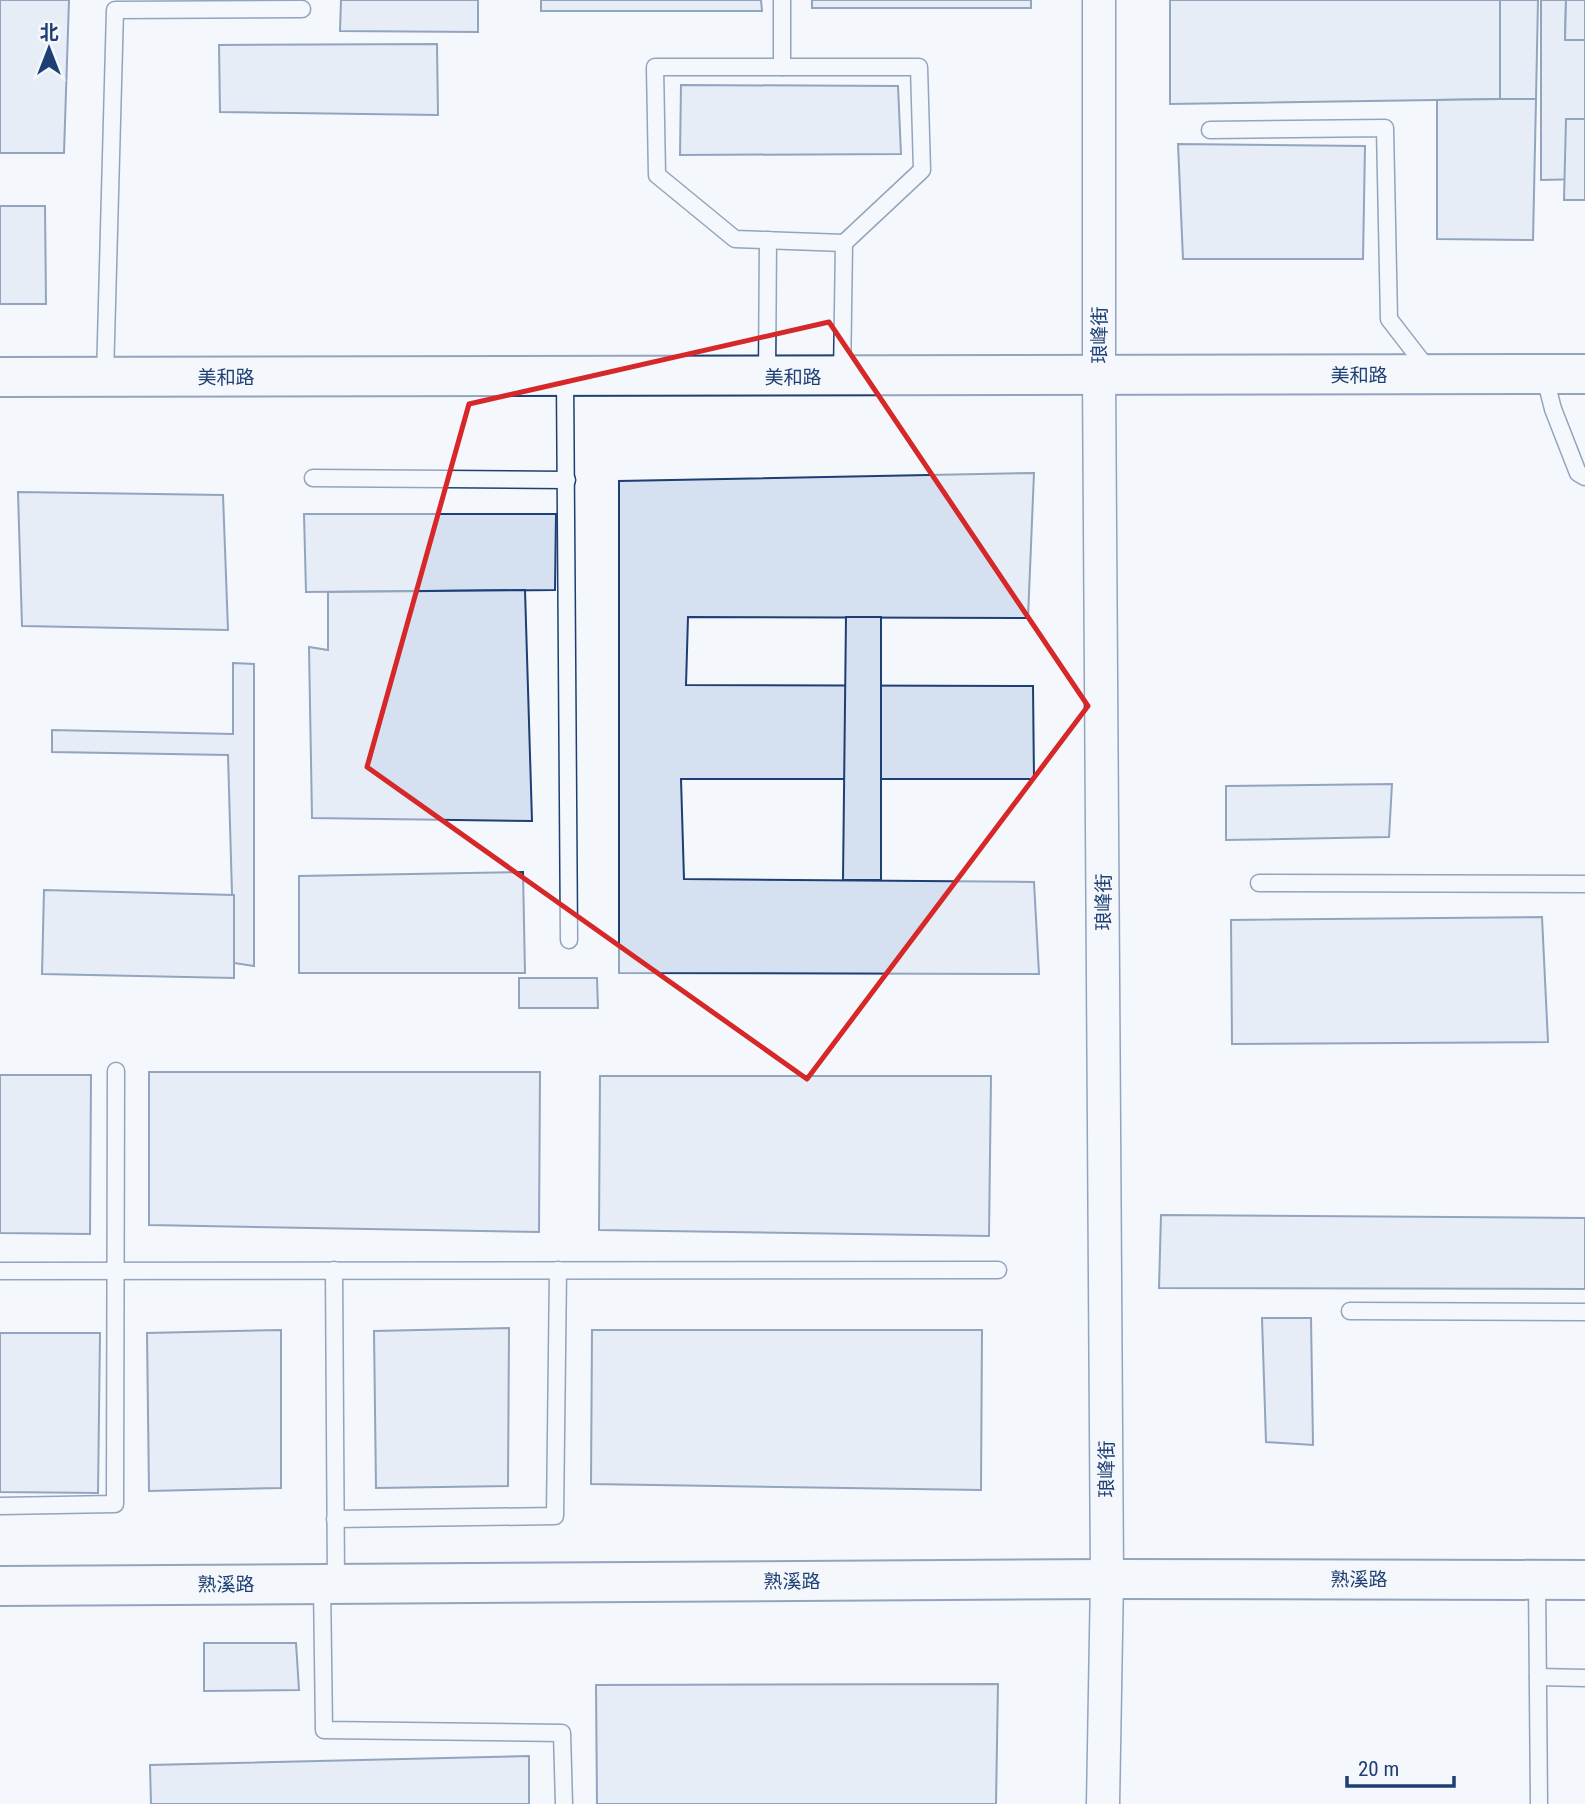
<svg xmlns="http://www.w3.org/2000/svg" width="1585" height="1804" font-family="'Roboto Condensed','Noto Sans SC',sans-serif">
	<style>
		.building { fill: #d5e0f0; stroke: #1d3f73; stroke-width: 2 }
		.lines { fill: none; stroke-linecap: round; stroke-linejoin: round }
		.lane-casing { stroke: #1d3f73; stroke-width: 19 }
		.street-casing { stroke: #1d3f73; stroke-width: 35 }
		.secondary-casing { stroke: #1d3f73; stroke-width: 42 }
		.lane { stroke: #f4f7fb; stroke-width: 16 }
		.street { stroke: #f4f7fb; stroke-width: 32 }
		.secondary { stroke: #f4f7fb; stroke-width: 38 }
		.marked { fill: none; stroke: #d62828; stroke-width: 5; stroke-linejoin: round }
		.labels { text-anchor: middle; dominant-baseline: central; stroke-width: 5; stroke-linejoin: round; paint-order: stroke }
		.street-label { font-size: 19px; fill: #1d3f73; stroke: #f4f7fb }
	</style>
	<rect width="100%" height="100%" fill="#f4f7fb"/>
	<g class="building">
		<path d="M0,0h69l-5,153h-64z"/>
		<path d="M341,0h137v32l-138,-1z"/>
		<path d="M541,0h220l1,11h-221z"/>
		<rect x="812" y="0" width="219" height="8"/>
		<path d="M1170,0h330v99l-330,5z"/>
		<path d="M1500,0h38l-2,99h-36z"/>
		<path d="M1541,0h25l-1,40h20v139l-44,1z"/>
		<path d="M1566,0h19v40h-20z"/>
		<path d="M437,44l1,71 -218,-3 -1,-67z"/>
		<path d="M681,85l217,1 3,68 -221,1z"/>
		<path d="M1500,99h36l-3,141 -96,-1v-139z"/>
		<path d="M1566,119h19v81h-21z"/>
		<path d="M1178,144l187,2 -2,113h-180z"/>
		<path d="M0,206h45l1,98h-46z"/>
		<path d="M1034,473l-6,145 -340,-1 -2,68 347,1 1,93h-353l3,100 350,3 5,92 -420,-1v-492z"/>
		<path d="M18,492l205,3 5,135 -206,-4z"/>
		<path d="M304,514h252l-1,76 -249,2z"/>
		<path d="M525,590l7,231 -220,-3 -3,-171 19,3v-58z"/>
		<path d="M846,617h35v263h-38z"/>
		<path d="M233,663l21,1v302l-20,-3 -6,-208 -176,-3v-22l181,4z"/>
		<path d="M1392,784l-3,53 -163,3v-54z"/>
		<path d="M523,872l2,101h-226v-97z"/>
		<path d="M44,890l190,5v83l-192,-4z"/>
		<path d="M1542,917l6,125 -316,2 -1,-124z"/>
		<path d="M519,978h78l1,30h-79z"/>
		<path d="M149,1072h391l-1,160 -390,-7z"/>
		<path d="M0,1075h91l-1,159 -90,-1z"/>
		<path d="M600,1076h391l-2,160 -390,-6z"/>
		<path d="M1161,1215l424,3v71l-426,-1z"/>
		<path d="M1262,1318h49l2,127 -47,-3z"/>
		<path d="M509,1328l-1,158 -132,2 -2,-157z"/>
		<path d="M281,1330v158l-132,3 -2,-158z"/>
		<path d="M592,1330h390l-1,160 -390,-6z"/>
		<path d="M0,1333h100l-2,160 -98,-1z"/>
		<path d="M204,1643h92l3,47 -95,1z"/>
		<path d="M998,1684l-2,120h-399l-1,-119z"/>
		<path d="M529,1756v48h-378l-1,-39z"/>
	</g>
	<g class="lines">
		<g class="lane-casing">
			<g id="lane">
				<path d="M782,0v67"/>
				<path d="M1210,130l175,-2 4,191 41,53"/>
				<path d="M1544,374l9,35 25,64 7,4"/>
				<path d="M105,377l10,-367 187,-1"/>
				<path d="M565,377l4,563"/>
				<path d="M767,377l1,-137"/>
				<path d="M842,377l2,-134 78,-73 -3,-103h-264l2,108 78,64 109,4"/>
				<path d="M313,478l254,2"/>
				<path d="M1259,883l326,1"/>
				<path d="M334,1270l2,314"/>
				<path d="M0,1271l998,-1"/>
				<path d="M1350,1311l235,1"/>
				<path d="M0,1506l115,-2 1,-433"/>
				<path d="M335,1519l220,-3 3,-246"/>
				<path d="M1537,1580l2,224"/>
				<path d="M322,1584l2,146 238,3 2,71"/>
				<path d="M1538,1677l47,1"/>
			</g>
		</g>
		<g class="street-casing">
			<path id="street" d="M1099,0v376l8,1203 -4,225"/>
		</g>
		<g class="secondary-casing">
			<g id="secondary">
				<path d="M0,377l1585,-3"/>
				<path d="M0,1586l1107,-7 478,1"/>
			</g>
		</g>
		<use href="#lane" class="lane"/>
		<use href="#street" class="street"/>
		<use href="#secondary" class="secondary"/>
	</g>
	<path d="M0 0H1585V1804H0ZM829,322l259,384 -281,373 -440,-312 102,-363z" fill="#f4f7fb" fill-opacity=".55" fill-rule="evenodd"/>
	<path class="marked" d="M829,322l259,384 -281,373 -440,-312 102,-363z"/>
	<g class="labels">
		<g class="street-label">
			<text transform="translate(1099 335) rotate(-90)">琅峰街</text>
			<text x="1359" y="375">美和路</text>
			<text x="226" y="377">美和路</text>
			<text x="793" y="377">美和路</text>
			<text transform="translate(1103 902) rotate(-90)">琅峰街</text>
			<text transform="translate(1106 1469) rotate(-90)">琅峰街</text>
			<text x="1359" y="1579">熟溪路</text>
			<text x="792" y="1581">熟溪路</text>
			<text x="226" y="1584">熟溪路</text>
		</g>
	</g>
	<g transform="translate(49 49)" stroke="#f4f7fb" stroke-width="5" paint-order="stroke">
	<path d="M0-5L12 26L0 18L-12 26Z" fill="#1d3f73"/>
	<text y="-10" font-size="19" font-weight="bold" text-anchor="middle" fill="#1d3f73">北</text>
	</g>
	<path d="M1347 1776v10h107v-10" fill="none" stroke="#1d3f73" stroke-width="3.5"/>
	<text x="1358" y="1776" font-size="21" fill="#1d3f73" stroke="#f4f7fb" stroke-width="5" paint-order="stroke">20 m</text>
</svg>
